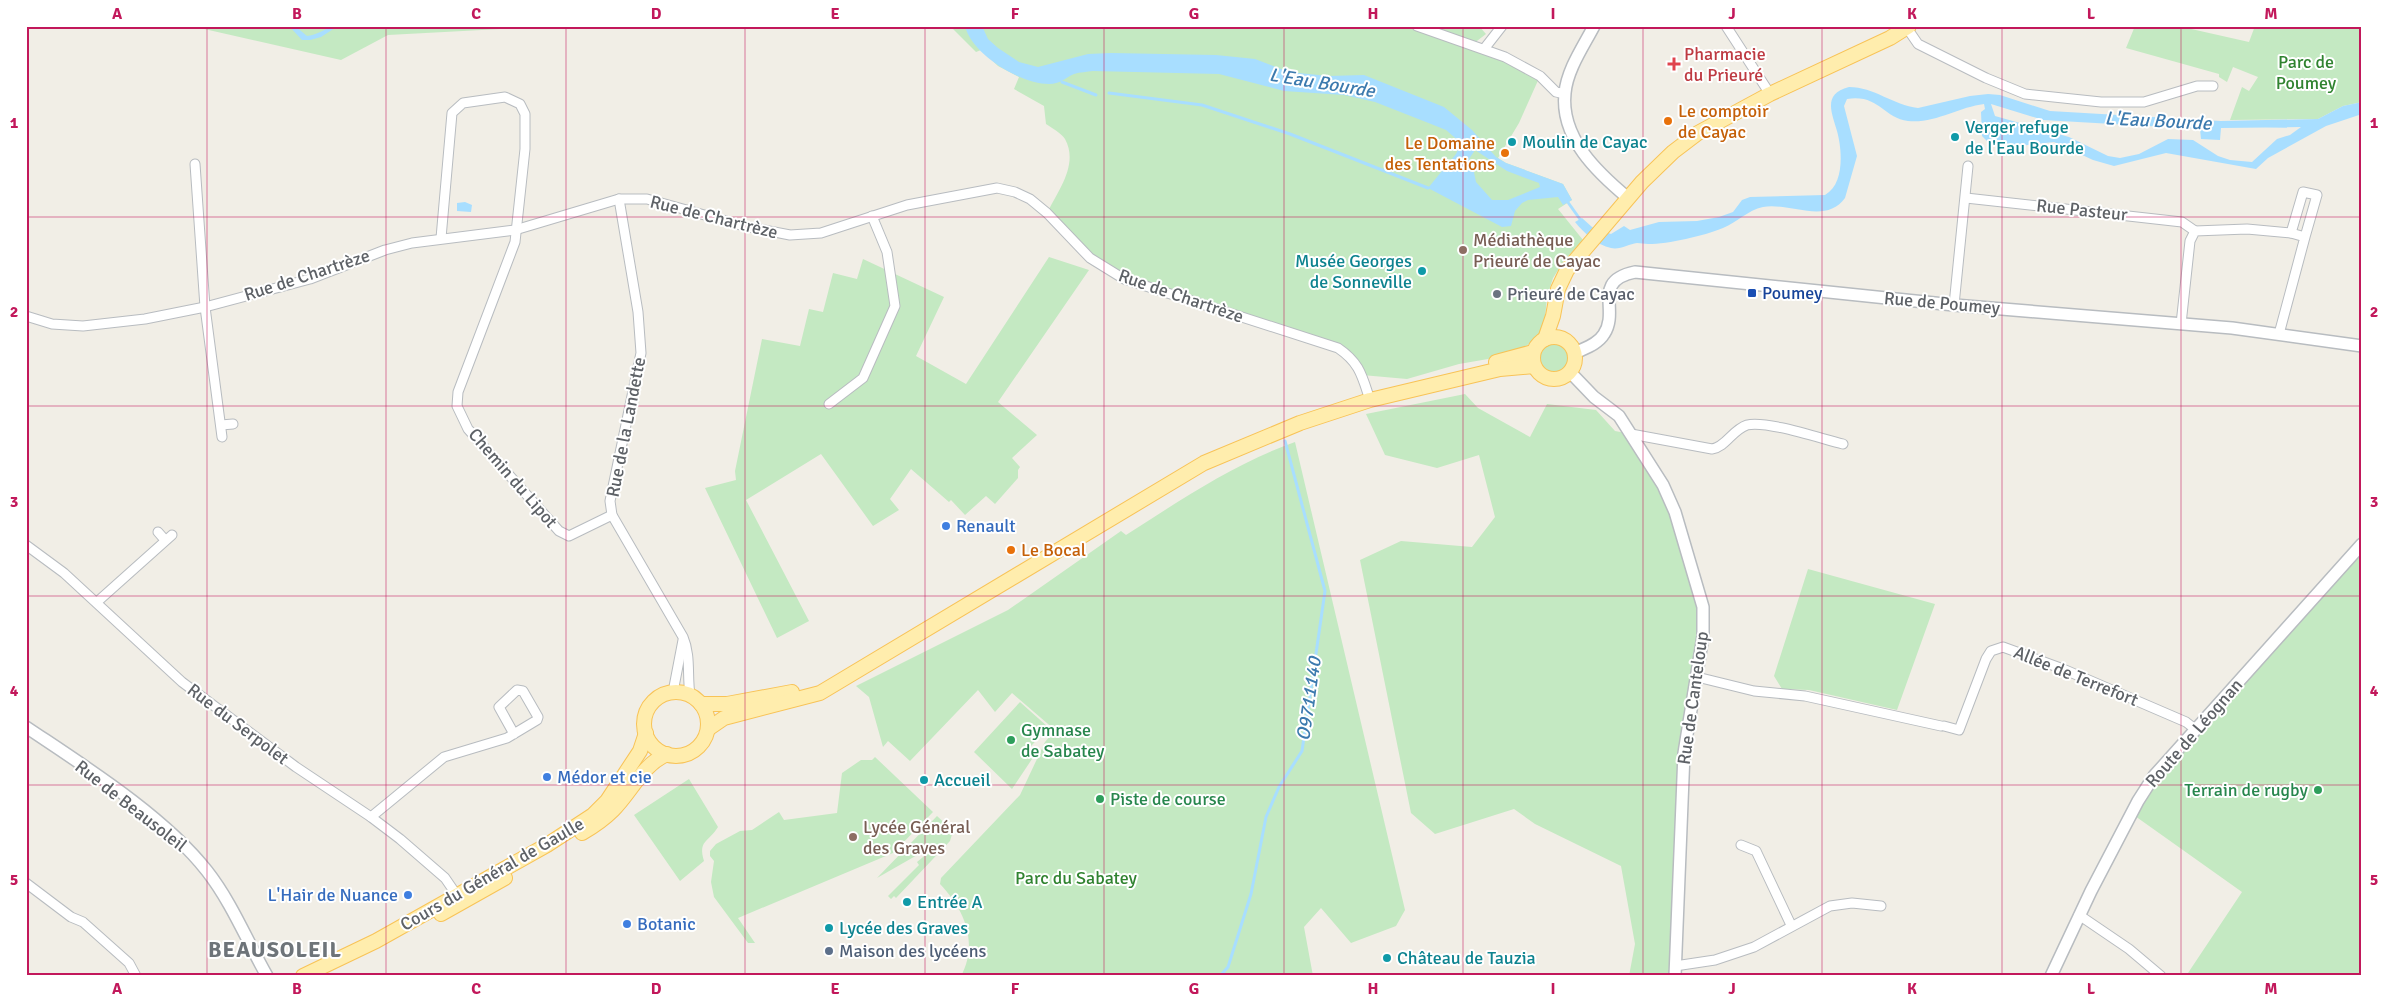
<svg xmlns="http://www.w3.org/2000/svg" width="2388" height="1002" font-family="Signika,sans-serif">
	<style>
		.green { fill: #c4e9c2 }
		.water { fill: #a8deff; fill-rule: evenodd }
		.lines { fill: none; stroke-linecap: round; stroke-linejoin: round }
		.stream { stroke: #a8deff; stroke-width: 3 }
		.minor-casing { stroke: #b8bcc0; stroke-width: 11 }
		.tertiary-casing { stroke: #b8bcc0; stroke-width: 14 }
		.primary-casing { stroke: #f8c357; stroke-width: 16 }
		.minor { stroke: #fff; stroke-width: 9 }
		.tertiary { stroke: #fff; stroke-width: 11 }
		.primary { stroke: #ffedad; stroke-width: 14 }
		.grid { fill: none; stroke: #c2185b; stroke-width: 1; stroke-opacity: 0.55 }
		.health-dot { fill: #e0444e; stroke: #fff; stroke-width: 2 }
		.food-dot { fill: #e8710a; stroke: #fff; stroke-width: 2 }
		.culture-dot { fill: #0f9aa8; stroke: #fff; stroke-width: 2 }
		.education-dot { fill: #8d6e63; stroke: #fff; stroke-width: 2 }
		.transit-dot { fill: #1a4fb4; stroke: #fff; stroke-width: 2 }
		.worship-dot { fill: #6b7280; stroke: #fff; stroke-width: 2 }
		.shop-dot { fill: #3f7fe0; stroke: #fff; stroke-width: 2 }
		.leisure-dot { fill: #2e9e5b; stroke: #fff; stroke-width: 2 }
		.service-dot { fill: #5c6f8a; stroke: #fff; stroke-width: 2 }
		.labels { text-anchor: middle; dominant-baseline: central; stroke-width: 4; stroke-linejoin: round; paint-order: stroke }
		.health-label { font-size: 18px; fill: #be3a42; stroke: #fff; text-anchor: start }
		.park-label { font-size: 18px; fill: #308330; stroke: #fff }
		.food-label { font-size: 18px; fill: #c56008; stroke: #fff; text-anchor: start }
		.culture-label { font-size: 18px; fill: #0d838f; stroke: #fff; text-anchor: start }
		.street-label { font-size: 18px; fill: #5e6267; stroke: #fff }
		.education-label { font-size: 18px; fill: #785e54; stroke: #fff; text-anchor: start }
		.transit-label { font-size: 18px; fill: #164399; stroke: #fff; text-anchor: start }
		.worship-label { font-size: 18px; fill: #5b616d; stroke: #fff; text-anchor: start }
		.shop-label { font-size: 18px; fill: #366cbe; stroke: #fff; text-anchor: start }
		.leisure-label { font-size: 18px; fill: #27864d; stroke: #fff; text-anchor: start }
		.service-label { font-size: 18px; fill: #4e5e75; stroke: #fff; text-anchor: start }
		.water-label { font-size: 19px; font-style: italic; fill: #3c7aae; stroke: #fff }
		.district-label { font-size: 22px; font-weight: bold; letter-spacing: 1px; fill: #6e7479; stroke: #fff }
		.neatline { fill: none; stroke: #c2185b; stroke-width: 2 }
		.grid-label { font-size: 16px; text-anchor: middle; font-weight: bold; fill: #c2185b }
	</style>
	<rect width="100%" height="100%" fill="#f1eee6"/>
	<g class="green">
		<path d="M191,26h365l-168,9 -47,25z"/>
		<path d="M950,26h529l7,8 -13,10 67,32 -21,47 -21,35 8,5 57,21 9,16 -14,9 25,31 -19,21 -11,17 -6,19 -2,21 -5,16 -23,20 -58,10 -52,15 -45,-4 -11,-18 -242,-86 -62,-58c11,-22 32,-49 18,-74 -4,-6 -13,-11 -19,-15l-2,-18 -30,-17 5,-12 -21,-11 -17,-16 -5,2z"/>
		<path d="M2135,26h43l71,16 6,-16h105l2,1v75l-19,4 -25,13 -88,1 12,-33 7,4 9,-14 -25,-10 -6,15 -8,-5v-3l-93,-26z"/>
		<path d="M1049,257l40,13 -91,132 39,33 -25,23 8,9 -2,3v8l-23,26 -9,-8 -21,19 -14,-15 -2,2 -38,-33 -21,30 9,11 -26,16 -52,-72 -75,46 63,121 -32,17 -72,-150 31,-8 -1,-9 27,-132 38,7 9,-37 14,3 10,-39 24,6 6,-20 81,38 -28,59 50,28z"/>
		<circle cx="1554" cy="358" r="16"/>
		<path d="M1465,394l13,14 52,29 17,-33 49,6 19,21 16,3 32,51 40,122 -19,146 -9,223h-46l6,-32 -14,-78 -86,-42 -21,-15 -79,25 -24,-21 -51,-253 41,-19 71,6 23,-30 -16,-62 -42,13 -52,-13 -19,-41z"/>
		<path d="M1295,442l110,468 -9,16 -45,17 -30,-35 -17,19 9,49h-352c18,-34 3,-67 -21,-92l1,-6 79,-83 25,-53 10,-12 -43,-37 -17,19 -17,-22 -68,71 -22,-20 -5,6 -14,-50 -13,-11 152,-76 113,-79 5,4c55,-35 107,-71 169,-93z"/>
		<path d="M2362,551v425h-176l56,-84 -107,-76c31,-53 75,-95 116,-140 38,-40 74,-83 111,-125z"/>
		<path d="M1808,569l127,35 -38,106 -88,-20 -27,-1 -8,-13z"/>
		<path d="M1020,702l28,25 -23,26 7,6 -20,30 -38,-37z"/>
		<path d="M875,757l58,55 -40,41 -155,65 17,25h-7l-34,-46 -3,-15 3,-21 -4,-5v-5l6,-7 24,-13 12,-1 27,-18 5,8 53,-7 5,-40 19,-13h11z"/>
		<path d="M689,779l29,48c-10,16 -20,13 -14,34l-24,20 -46,-66z"/>
		<path d="M937,816l16,15 -3,10 -54,57 -2,-2 -3,3 -3,-3 31,-31 -2,-3 17,-14 -1,-2 -56,32z"/>
	</g>
	<g class="water">
		<path d="M289,26h6l12,10c12,-1 20,-10 31,-10l-17,11 -11,3h-8z"/>
		<path d="M965,26h17l6,13 10,9 21,14 19,5 50,-13 23,-1 105,2 39,4 34,13 39,4 36,-1 80,32 28,23 24,27 10,6 57,21 9,16 -9,5 -5,-8 -30,3 -6,3 -7,8 -4,15 -9,1 -74,-39 28,-34 5,-11 -15,-13 -15,-6 -56,-22 -31,-7 -60,-4 -65,-17 -126,-3c-6,1 -13,1 -19,3 -9,4 -14,10 -25,10 -28,0 -77,-29 -84,-58zM1475,150l32,21 32,12 1,4 -32,13h-16l-16,-18 -4,-19 -3,-4z"/>
		<path d="M1849,87c25,0 44,18 69,21l52,-12 18,-2 12,1 50,16 171,10 97,-2 25,-13 19,-4v12l-36,12 -58,32 -12,11 -90,-16 -52,13 -21,-6 -39,-18 -51,6 -12,-3 -9,-9 -1,-24 4,-3 -1,-5c-25,3 -50,20 -76,17 -25,-3 -29,-27 -61,-22l-3,7 13,50 -12,42c-19,27 -56,4 -82,9 -15,3 -27,16 -40,21 -20,8 -54,16 -75,16 -4,0 -7,-1 -11,-1 -8,1 -17,7 -26,5 -14,-3 -27,-15 -36,-26l7,-4 10,9 19,7 13,-8 6,4 29,-8 38,-1 22,-4 14,-5 9,-12 8,-3 75,-2c20,-11 17,-46 12,-64 -5,-18 -15,-37 12,-44zM1991,104l52,16 157,9 1,10 19,1 1,-12 80,-1 -11,8 -13,4 -25,23 -22,-2 -12,-4 -25,-16 -25,-1 -29,15 -19,4 -12,-2 -39,-19 -74,-21z"/>
		<path d="M465,202l7,3 -1,7 -14,-1v-8z"/>
	</g>
	<g class="lines">
		<g class="stream">
			<path d="M1062,82l34,13"/>
			<path d="M1109,93l93,12 88,29 138,54"/>
			<path d="M1567,201l15,21"/>
			<path d="M1220,976l8,-9 23,-73 15,-77 13,-30 23,-36 23,-160 -40,-150"/>
		</g>
		<g class="minor-casing">
			<g id="minor">
				<path d="M1417,26l88,31 35,19 16,16 9,2"/>
				<path d="M1726,26l44,68"/>
				<path d="M1907,28l11,16 68,34 39,16 76,8h43l53,-16h16"/>
				<path d="M1484,49l18,-23"/>
				<path d="M195,164l10,143 17,130"/>
				<path d="M1966,198l216,24 13,9"/>
				<path d="M619,199l19,113 3,41 -31,148 2,14 71,122c8,19 4,38 7,58"/>
				<path d="M441,238l11,-125 11,-10 42,-6 15,7 5,10v35l-10,93 -57,150 -1,14 11,23 91,102 10,5 43,-21"/>
				<path d="M1954,305l14,-139"/>
				<path d="M26,316l26,8 31,2 62,-7 60,-12 105,-28 75,-29 27,-7 103,-13 104,-31h28l97,27 46,9 31,-2 86,-28 90,-17 18,4 15,7 17,14 43,45 34,21 214,69c22,15 24,28 32,52"/>
				<path d="M2181,324l9,-83 5,-10 52,-2 44,4"/>
				<path d="M2279,334l26,-97 -14,-4 12,-41 14,3 -12,42"/>
				<path d="M829,404l34,-26 32,-72 -8,-54 -15,-36"/>
				<path d="M221,425l12,-1"/>
				<path d="M1631,434l81,15c14,-2 20,-19 35,-24 19,-5 75,14 96,19"/>
				<path d="M158,532l7,8"/>
				<path d="M26,545l38,28 118,109 114,85 75,50 29,22 45,39 11,16"/>
				<path d="M97,602l75,-67"/>
				<path d="M1697,677l57,14 51,5 136,30"/>
				<path d="M673,692l10,-52"/>
				<path d="M1944,726l15,4 27,-71 5,-8 12,-4 60,22 123,53 9,7"/>
				<path d="M371,817l73,-60 63,-19 30,-18 1,-3 -15,-26 -6,-1 -18,17 15,27"/>
				<path d="M1741,845l15,6 35,74"/>
				<path d="M26,883l45,34 12,5 46,41 7,13"/>
				<path d="M2079,915l50,34 32,27"/>
				<path d="M1675,966l40,-6 39,-13 76,-41 22,-3 29,3"/>
			</g>
		</g>
		<g class="tertiary-casing">
			<g id="tertiary">
				<path d="M1594,26c-11,21 -27,44 -29,67 -5,45 33,80 63,105"/>
				<path d="M1575,353c10,-5 23,-9 29,-19 16,-24 -13,-53 31,-62l319,33 278,23 130,18"/>
				<path d="M1570,372l24,25 25,19 44,69 12,27 28,95v29l-19,117 -9,223"/>
				<path d="M26,727c58,39 138,89 181,144 25,32 40,70 60,105"/>
				<path d="M2051,976l40,-85 47,-90 16,-25 208,-232"/>
			</g>
		</g>
		<g class="primary-casing">
			<g id="primary">
				<circle cx="1554" cy="358" r="21"/>
				<path d="M1545,339l8,-23 5,-27 9,-19 75,-88 31,-30 25,-19 72,-39 120,-56 19,-12"/>
				<path d="M1496,362l37,-10"/>
				<circle cx="676" cy="724" r="32"/>
				<path d="M701,704h26l65,-12"/>
				<path d="M708,729l16,-11 96,-25 384,-230 96,-40 70,-23 130,-31 34,-3"/>
				<path d="M582,833c12,-7 22,-14 31,-23 19,-19 29,-45 54,-56"/>
				<path d="M441,914l64,-36"/>
				<path d="M303,976l73,-35 171,-96 46,-30 14,-14 33,-50 6,-18"/>
			</g>
		</g>
		<use href="#minor" class="minor"/>
		<use href="#tertiary" class="tertiary"/>
		<use href="#primary" class="primary"/>
	</g>
	<path class="grid" d="M207,26v950M386,26v950M566,26v950M745,26v950M925,26v950M1104,26v950M1284,26v950M1463,26v950M1643,26v950M1822,26v950M2002,26v950M2181,26v950M26,217h2336M26,406h2336M26,596h2336M26,785h2336"/>
	<path class="health-dot" d="M1671.5 56.5h5v5h5v5h-5v5h-5v-5h-5v-5h5z"/>
	<g class="food-dot">
		<circle cx="1668" cy="121" r="5"/>
		<circle cx="1505" cy="153" r="5"/>
		<circle cx="1011" cy="550" r="5"/>
	</g>
	<g class="culture-dot">
		<circle cx="1955" cy="137" r="5"/>
		<circle cx="1512" cy="142" r="5"/>
		<circle cx="1422" cy="271" r="5"/>
		<circle cx="924" cy="780" r="5"/>
		<circle cx="907" cy="902" r="5"/>
		<circle cx="829" cy="928" r="5"/>
		<circle cx="1387" cy="958" r="5"/>
	</g>
	<g class="education-dot">
		<circle cx="1463" cy="250" r="5"/>
		<circle cx="853" cy="837" r="5"/>
	</g>
	<rect class="transit-dot" x="1747" y="288" width="10" height="10" rx="2.5"/>
	<circle class="worship-dot" cx="1497" cy="294" r="5"/>
	<g class="shop-dot">
		<circle cx="946" cy="526" r="5"/>
		<circle cx="547" cy="777" r="5"/>
		<circle cx="408" cy="895" r="5"/>
		<circle cx="627" cy="924" r="5"/>
	</g>
	<g class="leisure-dot">
		<circle cx="1011" cy="740" r="5"/>
		<circle cx="2318" cy="790" r="5"/>
		<circle cx="1100" cy="799" r="5"/>
	</g>
	<circle class="service-dot" cx="829" cy="951" r="5"/>
	<g class="labels">
		<g class="health-label">
			<text x="1684" y="54">Pharmacie<tspan x="1684" dy="21">du Prieuré</tspan></text>
		</g>
		<g class="park-label">
			<text x="2306" y="62">Parc de<tspan x="2306" dy="21">Poumey</tspan></text>
			<text x="1076" y="878">Parc du Sabatey</text>
		</g>
		<g class="food-label">
			<text x="1678" y="111">Le comptoir<tspan x="1678" dy="21">de Cayac</tspan></text>
			<text x="1495" y="143" text-anchor="end">Le Domaine<tspan x="1495" dy="21">des Tentations</tspan></text>
			<text x="1021" y="550">Le Bocal</text>
		</g>
		<g class="culture-label">
			<text x="1965" y="127">Verger refuge<tspan x="1965" dy="21">de l'Eau Bourde</tspan></text>
			<text x="1522" y="142">Moulin de Cayac</text>
			<text x="1412" y="261" text-anchor="end">Musée Georges<tspan x="1412" dy="21">de Sonneville</tspan></text>
			<text x="934" y="780">Accueil</text>
			<text x="917" y="902">Entrée A</text>
			<text x="839" y="928">Lycée des Graves</text>
			<text x="1397" y="958">Château de Tauzia</text>
		</g>
		<g class="street-label">
			<text transform="translate(2082 210) rotate(6)">Rue Pasteur</text>
			<text transform="translate(714 217) rotate(14)">Rue de Chartrèze</text>
			<text transform="translate(307 275) rotate(-18)">Rue de Chartrèze</text>
			<text transform="translate(1181 296) rotate(19)">Rue de Chartrèze</text>
			<text transform="translate(1942 303) rotate(5)">Rue de Poumey</text>
			<text transform="translate(626 427) rotate(-79)">Rue de la Landette</text>
			<text transform="translate(513 478) rotate(49)">Chemin du Lipot</text>
			<text transform="translate(2076 676) rotate(22)">Allée de Terrefort</text>
			<text transform="translate(1693 698) rotate(-82)">Rue de Canteloup</text>
			<text transform="translate(238 724) rotate(37)">Rue du Serpolet</text>
			<text transform="translate(2194 733) rotate(-49)">Route de Léognan</text>
			<text transform="translate(131 806) rotate(38)">Rue de Beausoleil</text>
			<text transform="translate(492 874) rotate(-30)">Cours du Général de Gaulle</text>
		</g>
		<g class="education-label">
			<text x="1473" y="240">Médiathèque<tspan x="1473" dy="21">Prieuré de Cayac</tspan></text>
			<text x="863" y="827">Lycée Général<tspan x="863" dy="21">des Graves</tspan></text>
		</g>
		<g class="transit-label">
			<text x="1762" y="293">Poumey</text>
		</g>
		<g class="worship-label">
			<text x="1507" y="294">Prieuré de Cayac</text>
		</g>
		<g class="shop-label">
			<text x="956" y="526">Renault</text>
			<text x="557" y="777">Médor et cie</text>
			<text x="398" y="895" text-anchor="end">L'Hair de Nuance</text>
			<text x="637" y="924">Botanic</text>
		</g>
		<g class="leisure-label">
			<text x="1021" y="730">Gymnase<tspan x="1021" dy="21">de Sabatey</tspan></text>
			<text x="2308" y="790" text-anchor="end">Terrain de rugby</text>
			<text x="1110" y="799">Piste de course</text>
		</g>
		<g class="service-label">
			<text x="839" y="951">Maison des lycéens</text>
		</g>
		<g class="water-label">
			<text transform="translate(1322 83) rotate(9)">L'Eau Bourde</text>
			<text transform="translate(2158 121) rotate(3)">L'Eau Bourde</text>
			<text transform="translate(1309 699) rotate(-82)">O9711140</text>
		</g>
		<g class="district-label">
			<text x="275" y="949">BEAUSOLEIL</text>
		</g>
	</g>
	<rect width="2388" height="1002" fill="none" stroke="#ffffff" stroke-width="55"/>
	<rect x="28" y="28" width="2332" height="946" class="neatline"/>
	<g class="grid-label">
		<text x="117" y="19">A</text>
		<text x="297" y="19">B</text>
		<text x="476" y="19">C</text>
		<text x="656" y="19">D</text>
		<text x="835" y="19">E</text>
		<text x="1015" y="19">F</text>
		<text x="1194" y="19">G</text>
		<text x="1373" y="19">H</text>
		<text x="1553" y="19">I</text>
		<text x="1732" y="19">J</text>
		<text x="1912" y="19">K</text>
		<text x="2091" y="19">L</text>
		<text x="2271" y="19">M</text>
		<text x="14" y="128">1</text>
		<text x="2374" y="128">1</text>
		<text x="14" y="317">2</text>
		<text x="2374" y="317">2</text>
		<text x="14" y="507">3</text>
		<text x="2374" y="507">3</text>
		<text x="14" y="696">4</text>
		<text x="2374" y="696">4</text>
		<text x="14" y="885">5</text>
		<text x="2374" y="885">5</text>
		<text x="117" y="994">A</text>
		<text x="297" y="994">B</text>
		<text x="476" y="994">C</text>
		<text x="656" y="994">D</text>
		<text x="835" y="994">E</text>
		<text x="1015" y="994">F</text>
		<text x="1194" y="994">G</text>
		<text x="1373" y="994">H</text>
		<text x="1553" y="994">I</text>
		<text x="1732" y="994">J</text>
		<text x="1912" y="994">K</text>
		<text x="2091" y="994">L</text>
		<text x="2271" y="994">M</text>
	</g>
</svg>
